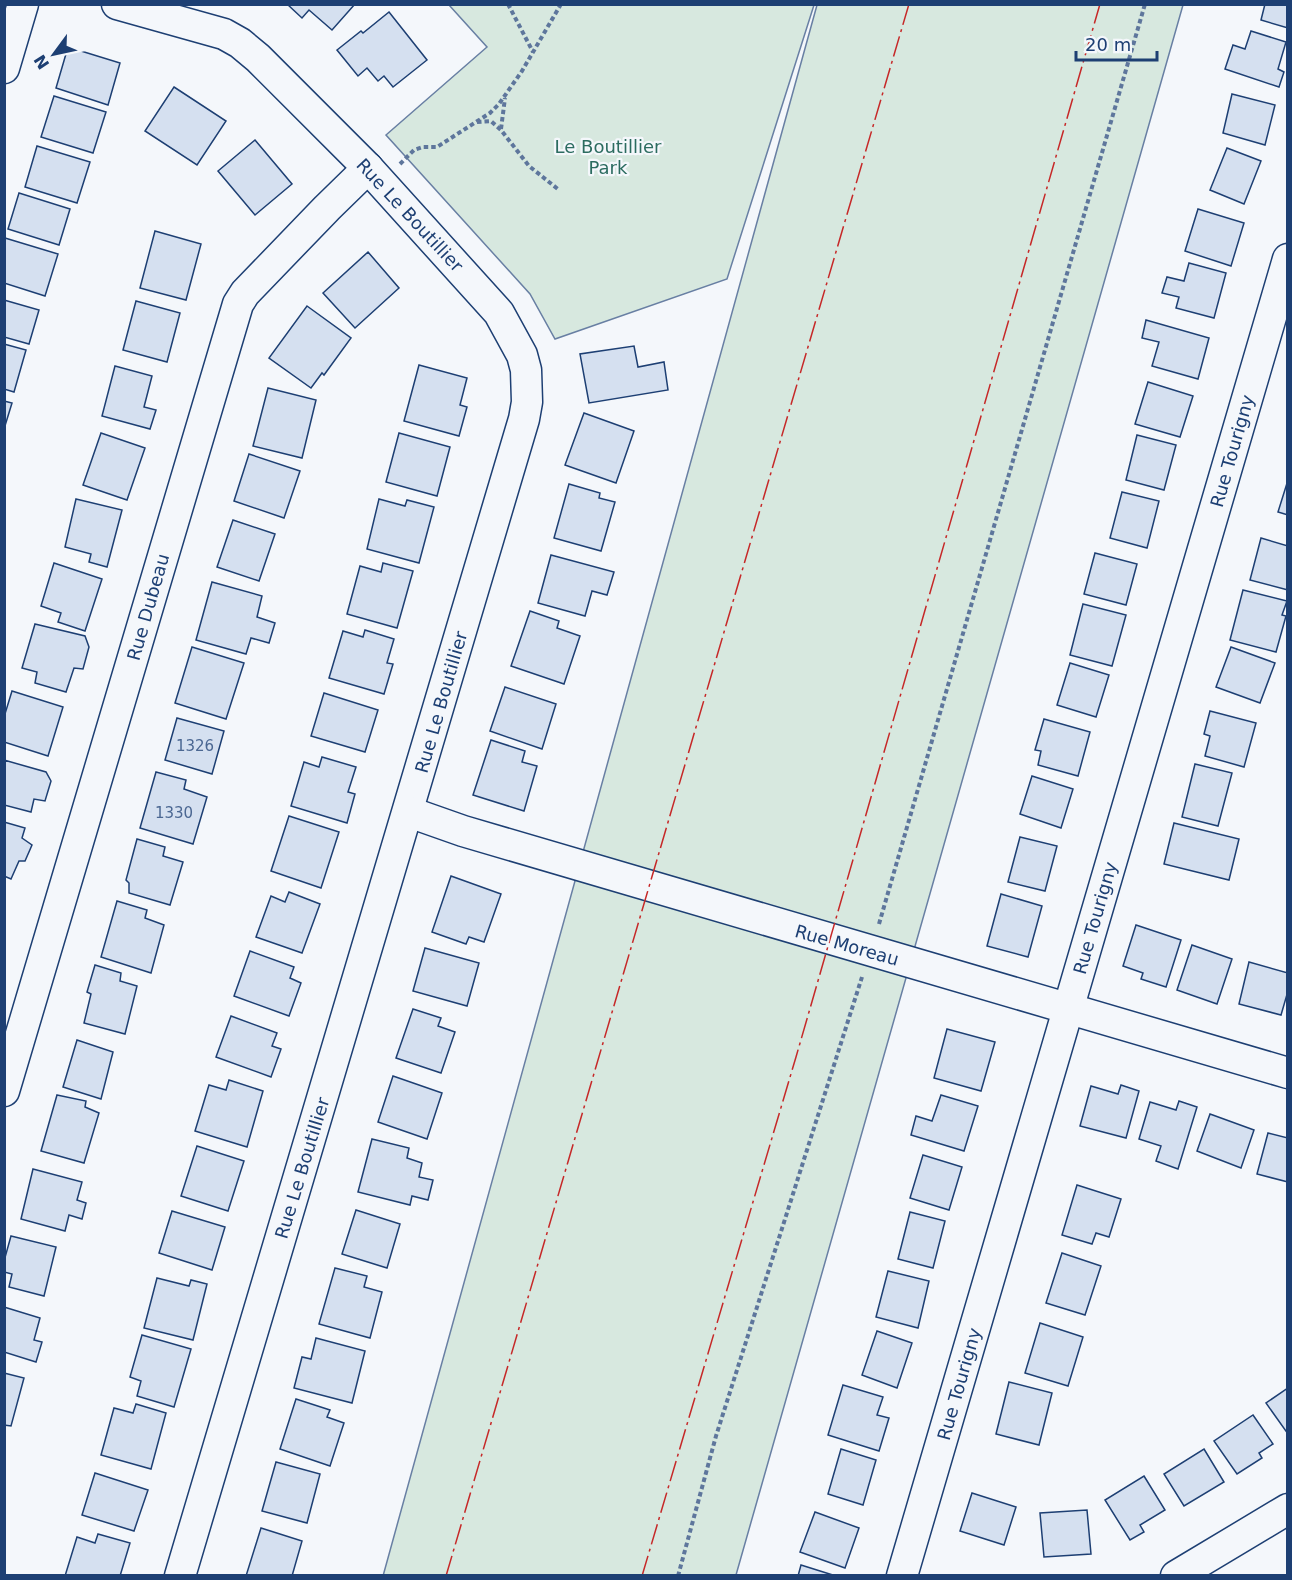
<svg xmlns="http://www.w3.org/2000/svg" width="1292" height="1580" font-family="'DejaVu Sans',sans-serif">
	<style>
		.green { fill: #d7e8df; stroke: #687fa3; stroke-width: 1.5 }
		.building { fill: #d5e0f0; stroke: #1d3f73; stroke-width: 1.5 }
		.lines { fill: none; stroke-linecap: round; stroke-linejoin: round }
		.minor-casing { stroke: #1d3f73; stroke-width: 33 }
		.path { stroke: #5e769c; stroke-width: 4; stroke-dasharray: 4.5 3; stroke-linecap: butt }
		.minor { stroke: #f4f7fb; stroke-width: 30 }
		.power { stroke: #c62828; stroke-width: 1.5; stroke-dasharray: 21 4.5 3 4.5; stroke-linecap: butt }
		.labels { text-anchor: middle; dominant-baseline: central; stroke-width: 4.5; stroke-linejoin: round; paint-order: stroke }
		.number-label { font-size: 15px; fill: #4b6792 }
		.park-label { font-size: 18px; fill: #2c6c60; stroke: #f4f7fb }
		.street-label { font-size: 18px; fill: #1d3f73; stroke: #f4f7fb }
	</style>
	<rect width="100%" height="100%" fill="#f4f7fb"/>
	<g class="green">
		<path d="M449,5h365l-87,274 -172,60 -25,-45 -144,-159 101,-88z"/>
		<path d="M817,5h366l-447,1570 -353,1z"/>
	</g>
	<g class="building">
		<path d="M287,4h68l-23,26 -23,-20 -7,8z"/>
		<path d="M1265,4h23v24l-27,-8z"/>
		<path d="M389,12l38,48 -34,27 -9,-11 -6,5 -11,-13 -9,8 -21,-26 24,-19 2,2z"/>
		<path d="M1251,31l35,11 -8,27 6,3 -5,15 -54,-18 8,-24 12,4z"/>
		<path d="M68,47l52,16 -12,42 -52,-17z"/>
		<path d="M174,87l52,34 -29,44 -52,-34z"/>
		<path d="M1232,94l43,11 -10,40 -42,-12z"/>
		<path d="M54,96l52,16 -13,41 -52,-16z"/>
		<path d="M255,140l37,44 -37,31 -37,-44z"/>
		<path d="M37,146l53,16 -13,41 -52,-16z"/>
		<path d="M1227,148l34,13 -17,43 -34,-14z"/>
		<path d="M19,193l51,16 -11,36 -51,-16z"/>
		<path d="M1198,209l46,14 -13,43 -46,-15z"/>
		<path d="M155,231l46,13 -15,56 -46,-12z"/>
		<path d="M5,238l53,16 -13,42 -41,-13z"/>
		<path d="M368,252l31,36 -44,40 -32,-35z"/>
		<path d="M1189,263l37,10 -12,45 -38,-10 3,-11 -17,-4 5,-16 17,4z"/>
		<path d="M4,300l35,10 -10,34 -25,-7z"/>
		<path d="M136,301l44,12 -13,49 -44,-12z"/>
		<path d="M307,306l44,32 -27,37 -2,-2 -11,15 -42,-30z"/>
		<path d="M1146,320l63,18 -11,41 -46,-13 7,-24 -17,-4z"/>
		<path d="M4,344l22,6 -12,42 -10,-3z"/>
		<path d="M634,346l4,21 26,-5 4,28 -79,13 -9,-49z"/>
		<path d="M419,365l48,13 -7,27 7,2 -8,29 -55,-15z"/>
		<path d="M115,366l37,10 -8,31 12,3 -6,19 -48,-13z"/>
		<path d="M1148,382l45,14 -13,41 -45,-13z"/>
		<path d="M268,388l48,12 -14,58 -49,-12z"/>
		<path d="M4,401l8,2 -8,26z"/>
		<path d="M584,413l50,18 -18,52 -51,-18z"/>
		<path d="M101,433l44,15 -18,52 -44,-15z"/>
		<path d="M399,433l51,14 -13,49 -51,-14z"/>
		<path d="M1137,435l39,10 -12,45 -38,-10z"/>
		<path d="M249,454l51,17 -16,47 -50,-17z"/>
		<path d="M1288,480v35l-10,-3z"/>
		<path d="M569,484l31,9 -1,5 16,4 -14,49 -47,-13z"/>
		<path d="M1122,492l37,9 -12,47 -37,-10z"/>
		<path d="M76,499l46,11 -15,57 -18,-5 2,-8 -26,-7z"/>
		<path d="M379,499l26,7 2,-6 27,7 -15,56 -52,-14z"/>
		<path d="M233,520l42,14 -16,47 -42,-14z"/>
		<path d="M1261,538l27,8v44l-38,-10z"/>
		<path d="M1095,553l42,11 -11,41 -42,-11z"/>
		<path d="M551,555l63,17 -7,23 -15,-4 -7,25 -47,-13z"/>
		<path d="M54,563l48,16 -17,52 -27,-9 3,-9 -20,-7z"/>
		<path d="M383,563l30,8 -16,57 -50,-14 13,-48 21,6z"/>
		<path d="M212,582l50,14 -5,21 18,6 -6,20 -18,-5 -5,16 -50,-14z"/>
		<path d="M1243,590l44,11 -5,14 4,1 -10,36 -46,-12z"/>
		<path d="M1083,604l43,11 -14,51 -42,-11z"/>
		<path d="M530,611l29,10 -2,7 23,8 -16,48 -53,-18z"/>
		<path d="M35,624l50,12 4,11 -6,22 -9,-1 -8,24 -31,-9 2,-11 -15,-4z"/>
		<path d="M365,630l29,9 -7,24 6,1 -9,30 -55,-16 14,-47 20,6z"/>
		<path d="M192,647l52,16 -18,56 -51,-16z"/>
		<path d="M1231,647l44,16 -15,40 -44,-16z"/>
		<path d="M1070,663l39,12 -13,42 -39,-12z"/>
		<path d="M505,687l51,17 -14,45 -52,-18z"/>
		<path d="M12,691l51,16 -15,49 -44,-14v-25z"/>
		<path d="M324,693l54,17 -13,42 -54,-16z"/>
		<path d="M1210,711l46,12 -12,44 -39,-11 5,-20 -6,-2z"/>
		<path d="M177,718l47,13 -12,43 -47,-14z"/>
		<path d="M1044,719l46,13 -12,44 -40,-11 3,-14 -6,-1z"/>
		<path d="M491,740l34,11 -3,11 15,4 -13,45 -51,-16z"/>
		<path d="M322,757l34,10 -8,25 7,2 -8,29 -56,-17 13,-44 15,5z"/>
		<path d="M4,760l42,12 5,9 -6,20 -11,-2 -3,13 -27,-7z"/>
		<path d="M1195,764l37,9 -14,53 -36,-9z"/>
		<path d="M156,772l30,8 -2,9 23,8 -14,47 -53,-16z"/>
		<path d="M1032,776l41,13 -12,39 -41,-14z"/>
		<path d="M289,816l50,16 -18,56 -50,-17z"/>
		<path d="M4,822l21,6 -3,10 10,7 -7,16h-6l-8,18 -7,-3z"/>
		<path d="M1174,823l65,16 -10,41 -65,-16z"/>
		<path d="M1020,837l37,9 -12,45 -37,-9z"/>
		<path d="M137,839l28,8 -2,9 20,6 -13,43 -41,-12v-10l-3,-3z"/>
		<path d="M451,876l50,18 -17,48 -15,-5 -3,7 -34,-12z"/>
		<path d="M289,892l31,12 -18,49 -46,-16 15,-41 14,6z"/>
		<path d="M1001,894l41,12 -14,51 -41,-11z"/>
		<path d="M117,901l30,9 -2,8 19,7 -13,48 -50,-16z"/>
		<path d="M1136,925l45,15 -15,47 -25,-8 2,-6 -20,-7z"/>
		<path d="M1192,945l40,14 -15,45 -40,-14z"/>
		<path d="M425,948l54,15 -12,43 -54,-15z"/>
		<path d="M250,951l44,16 -4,11 11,5 -12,33 -55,-20z"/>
		<path d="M1249,962l39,11v18l-7,24 -42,-11z"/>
		<path d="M95,965l26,8 -1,8 17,5 -12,48 -41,-11 7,-29 -4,-2z"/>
		<path d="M413,1009l28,9 -3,8 17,6 -14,41 -45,-15z"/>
		<path d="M231,1016l46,17 -5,13 9,3 -10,28 -55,-20z"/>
		<path d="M947,1029l48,13 -14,49 -47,-13z"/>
		<path d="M77,1040l36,12 -12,47 -38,-12z"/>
		<path d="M393,1076l49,17 -15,46 -49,-17z"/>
		<path d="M229,1080l34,11 -16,56 -52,-16 14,-46 17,5z"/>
		<path d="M1121,1085l18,6 -13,47 -46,-12 11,-40 27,8z"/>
		<path d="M57,1095l29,6 -1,6 14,6 -15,50 -43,-12z"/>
		<path d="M941,1095l37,11 -14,45 -53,-16 5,-19 16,5z"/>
		<path d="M1179,1101l18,6 -19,62 -22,-8 5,-15 -22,-7 11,-37 26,8z"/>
		<path d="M1210,1114l44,16 -13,38 -44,-17z"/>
		<path d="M1268,1133l20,5v44l-31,-8z"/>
		<path d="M372,1139l37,9 -2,10 15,5 -3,14 14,3 -5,20 -16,-4 -2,9 -52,-13z"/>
		<path d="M197,1146l47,15 -16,50 -47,-15z"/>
		<path d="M923,1155l39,12 -13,43 -39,-12z"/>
		<path d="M33,1169l49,13 -5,18 9,3 -4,16 -13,-4 -4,16 -44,-12z"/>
		<path d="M1077,1185l44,14 -12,38 -13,-4 -4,11 -30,-9z"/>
		<path d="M356,1210l44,14 -13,44 -45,-14z"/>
		<path d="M172,1211l53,16 -13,43 -53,-17z"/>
		<path d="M910,1212l35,9 -12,47 -35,-9z"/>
		<path d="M11,1236l45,11 -12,49 -35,-9 3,-13 -8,-2v-11z"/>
		<path d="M1062,1253l39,13 -16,49 -39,-12z"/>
		<path d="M335,1268l32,8 -3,11 18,5 -12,46 -51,-14z"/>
		<path d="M888,1271l41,10 -11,47 -42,-11z"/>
		<path d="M157,1278l32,8 2,-6 16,4 -14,56 -49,-12z"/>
		<path d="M4,1307l36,11 -6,22 8,2 -6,20 -32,-10z"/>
		<path d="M1040,1323l43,14 -15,49 -43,-13z"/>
		<path d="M877,1331l35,12 -15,45 -35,-13z"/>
		<path d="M142,1335l49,14 -17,58 -37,-11 4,-15 -11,-4z"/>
		<path d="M316,1338l49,13 -13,52 -58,-15 8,-31 9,2z"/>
		<path d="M4,1373l20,5 -13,48 -7,-1z"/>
		<path d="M1009,1382l43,11 -13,52 -43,-11z"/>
		<path d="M843,1385l40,12 -6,18 12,3 -10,33 -51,-16z"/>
		<path d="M1288,1388v46l-22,-31z"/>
		<path d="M296,1399l34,11 -3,7 17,6 -14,43 -50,-17z"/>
		<path d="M136,1404l30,9 -15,56 -50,-14 13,-47 19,5z"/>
		<path d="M1253,1415l20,29 -14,9 3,5 -25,16 -23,-33z"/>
		<path d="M841,1449l35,11 -13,45 -35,-11z"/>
		<path d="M1204,1449l20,33 -40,24 -20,-32z"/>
		<path d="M276,1462l44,12 -13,49 -45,-12z"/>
		<path d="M95,1473l53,17 -14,41 -52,-16z"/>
		<path d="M1144,1476l21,34 -25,15 4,7 -14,8 -25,-40z"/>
		<path d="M972,1493l44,14 -12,38 -44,-14z"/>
		<path d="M1087,1510l4,44 -47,3 -4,-44z"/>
		<path d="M815,1512l44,16 -14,40 -45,-16z"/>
		<path d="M261,1528l41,13 -10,35h-46z"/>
		<path d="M98,1534l32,9 -10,33h-55l12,-39 18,6z"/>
		<path d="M801,1565l35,11h-38z"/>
	</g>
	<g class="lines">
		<g class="minor-casing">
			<g id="minor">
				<path d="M117,4l107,30 16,9 18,15 110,110 131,145 23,42 4,15 1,32 -3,17 -344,1157"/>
				<path d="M4,68l19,-64"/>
				<path d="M409,812l54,19 825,242"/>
				<path d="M4,1091l234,-787 7,-11 82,-85 41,-40"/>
				<path d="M902,1576l386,-1317"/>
				<path d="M1176,1576l112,-67"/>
			</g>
		</g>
		<g class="path">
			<path d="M508,4l25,48"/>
			<path d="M477,122l14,-1 10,9 28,36 30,24"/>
			<path d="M501,129l4,-31"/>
			<path d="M400,164l14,-14 9,-3h14l53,-34 9,-9 23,-33 39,-67"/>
			<path d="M879,924l266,-920"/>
			<path d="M678,1576l38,-140 146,-459"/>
		</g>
		<use href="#minor" class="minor"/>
		<g class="power">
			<path d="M446,1576l463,-1572"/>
			<path d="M642,1576l154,-519 304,-1053"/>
		</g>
	</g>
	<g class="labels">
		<g class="number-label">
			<text x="195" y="746">1326</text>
			<text x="174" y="813">1330</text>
		</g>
		<g class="park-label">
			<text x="608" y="146">Le Boutillier<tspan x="608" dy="21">Park</tspan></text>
		</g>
		<g class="street-label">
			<text transform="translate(410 215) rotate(47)">Rue Le Boutillier</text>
			<text transform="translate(1232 451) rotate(-74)">Rue Tourigny</text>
			<text transform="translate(148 607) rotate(-74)">Rue Dubeau</text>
			<text transform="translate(441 702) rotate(-74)">Rue Le Boutillier</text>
			<text transform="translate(1095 918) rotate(-74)">Rue Tourigny</text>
			<text transform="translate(847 945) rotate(16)">Rue Moreau</text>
			<text transform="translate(302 1168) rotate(-73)">Rue Le Boutillier</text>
			<text transform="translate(959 1384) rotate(-74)">Rue Tourigny</text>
		</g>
	</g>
	<rect width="1292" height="1580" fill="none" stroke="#1d3f73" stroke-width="12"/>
	<g transform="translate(54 54) rotate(237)" stroke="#f4f7fb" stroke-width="4.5" paint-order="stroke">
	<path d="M0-4.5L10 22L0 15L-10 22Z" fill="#1d3f73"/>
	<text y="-9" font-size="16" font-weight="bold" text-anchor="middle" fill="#1d3f73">N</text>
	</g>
	<path d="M1076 51v9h81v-9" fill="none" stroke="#1d3f73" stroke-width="3"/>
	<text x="1085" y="51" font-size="18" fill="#1d3f73" stroke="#f4f7fb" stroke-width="4.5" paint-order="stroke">20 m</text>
</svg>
